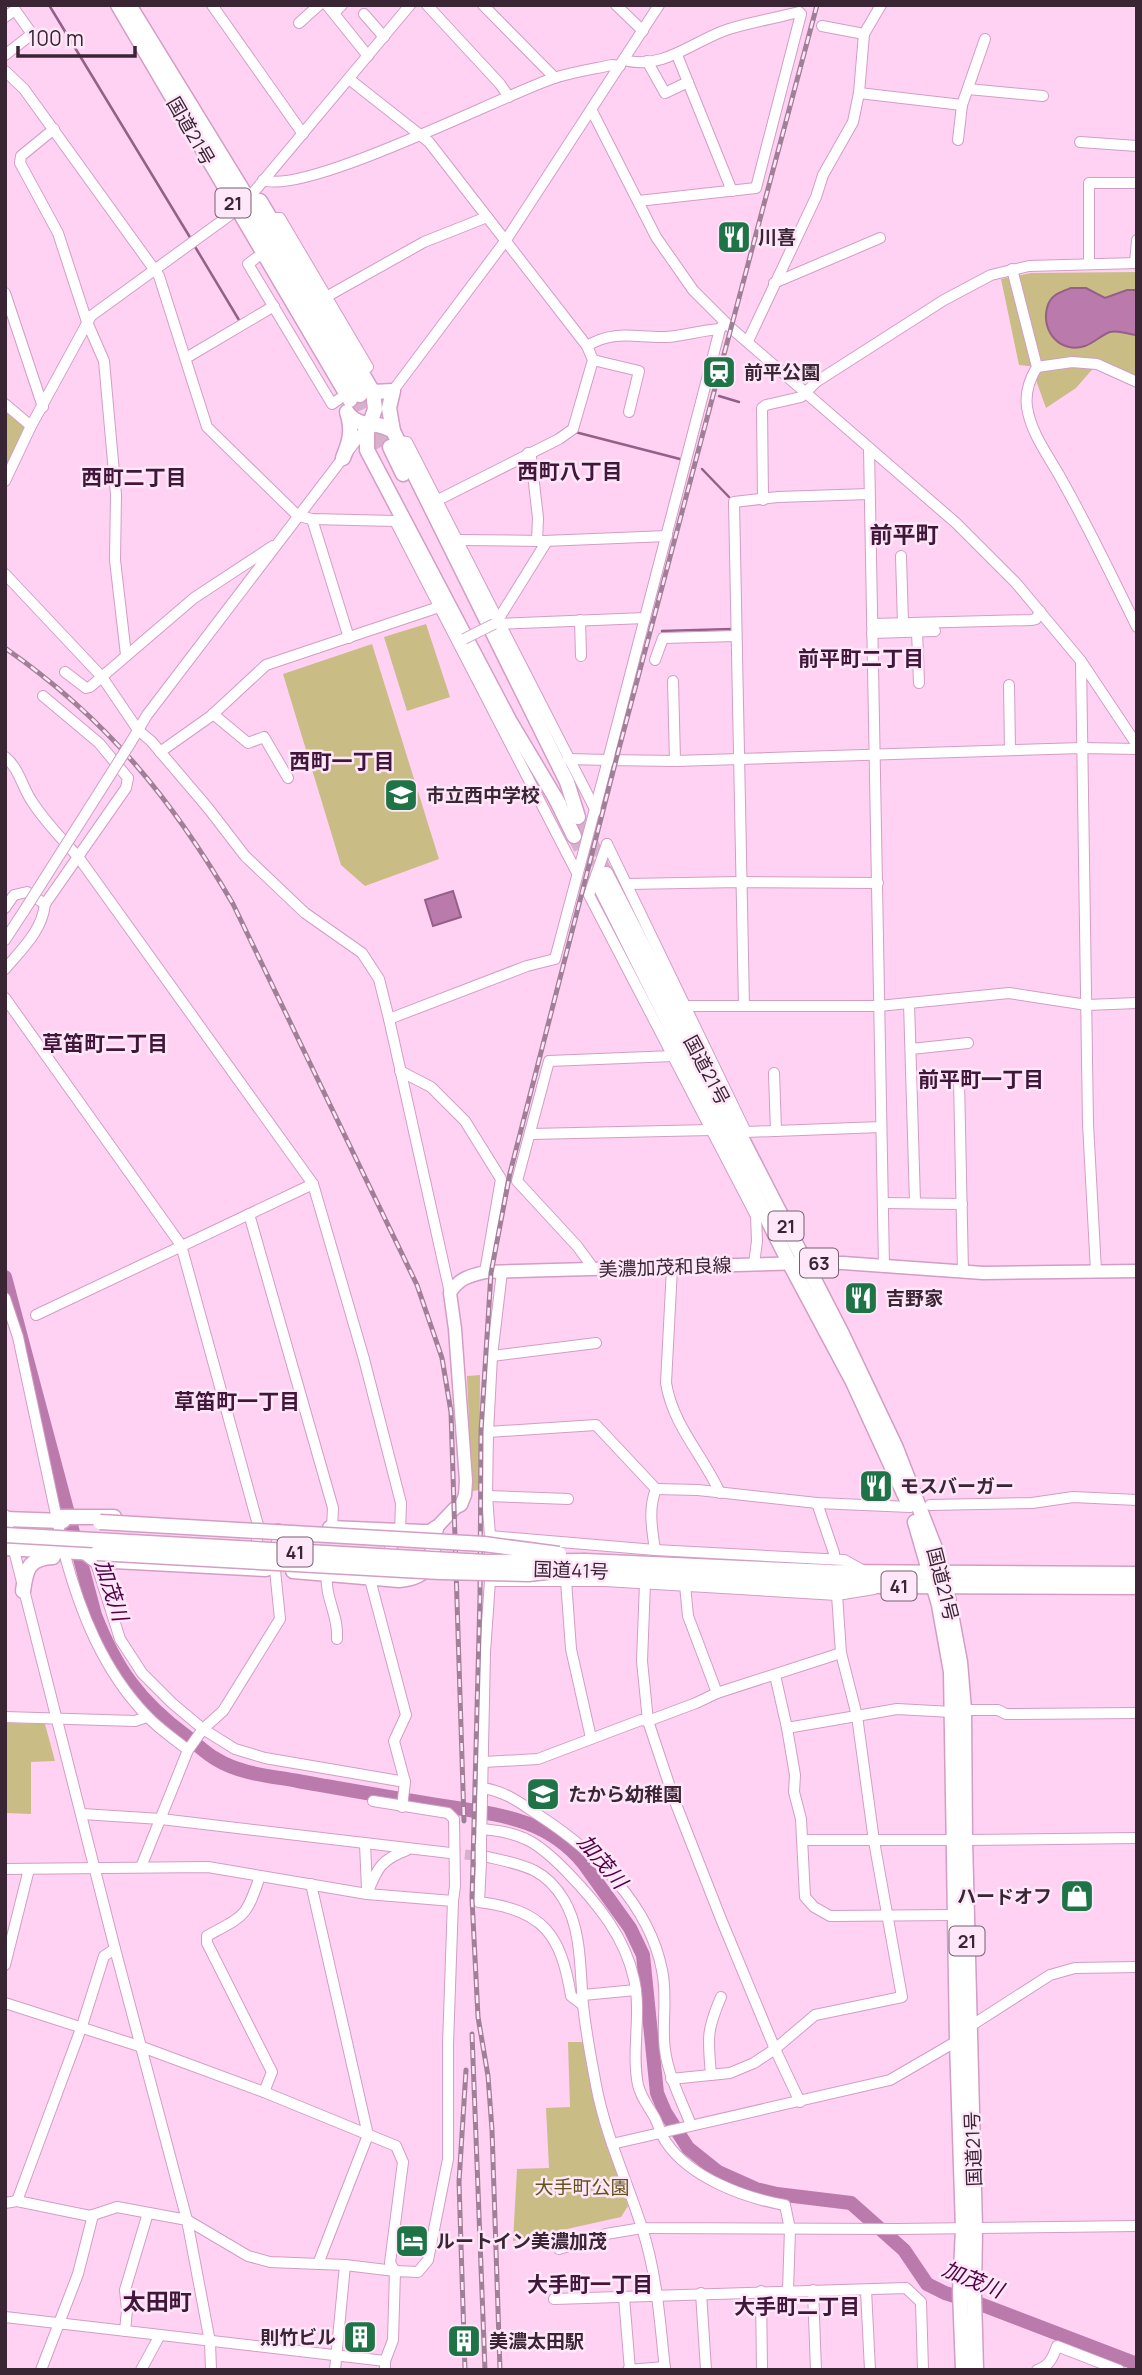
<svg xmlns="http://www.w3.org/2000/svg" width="1142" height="2375" font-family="Manrope,'Noto Sans JP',sans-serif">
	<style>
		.green { fill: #cabc85 }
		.water { fill: #bb7aac; stroke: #946088; stroke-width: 2 }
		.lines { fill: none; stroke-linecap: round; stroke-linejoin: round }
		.stream { stroke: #946088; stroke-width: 2.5 }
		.river { stroke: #bb7aac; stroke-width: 14 }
		.minor-tunnel { stroke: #d8afcd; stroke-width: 10; stroke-dasharray: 10 5; stroke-linecap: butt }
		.highway-tunnel { stroke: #d8afcd; stroke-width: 14; stroke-dasharray: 14 7; stroke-linecap: butt }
		.minor-casing { stroke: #d39dc5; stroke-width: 12 }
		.major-casing { stroke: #d39dc5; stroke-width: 15 }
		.highway-casing { stroke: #d39dc5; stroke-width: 17 }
		.minor { stroke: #fff; stroke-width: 10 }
		.major { stroke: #fff; stroke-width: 12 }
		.highway { stroke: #fff; stroke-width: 14 }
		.rail-casing { stroke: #a17f98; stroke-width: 5 }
		.rail { stroke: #fee7f8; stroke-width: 2.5; stroke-dasharray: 8; stroke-linecap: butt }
		.minor-bridge-casing { stroke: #d39dc5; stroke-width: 12; stroke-linecap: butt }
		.highway-bridge-casing { stroke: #d39dc5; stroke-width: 17; stroke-linecap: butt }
		.minor-bridge { stroke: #fff; stroke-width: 10 }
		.highway-bridge { stroke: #fff; stroke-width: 14 }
		.labels { text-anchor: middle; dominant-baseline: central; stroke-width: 5; stroke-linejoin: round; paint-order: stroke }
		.shield { fill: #fee7f8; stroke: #755f70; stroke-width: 2 }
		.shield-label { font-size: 18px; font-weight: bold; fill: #3a2535 }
		.street-label { font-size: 19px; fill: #3a2535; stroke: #fee7f8 }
		.poi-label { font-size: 19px; font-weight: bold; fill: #3a2535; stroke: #fee7f8; text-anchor: start }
		.park-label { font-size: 19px; fill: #635416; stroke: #fee7f8 }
		.neighbourhood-label { font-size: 21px; font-weight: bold; fill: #42163a; stroke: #fee7f8 }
		.water-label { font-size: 21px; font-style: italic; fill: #520047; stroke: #fee7f8 }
		.quarter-label { font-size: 23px; font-weight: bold; fill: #42163a; stroke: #fee7f8 }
	</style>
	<rect width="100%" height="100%" fill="#ffd2f3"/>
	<g class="green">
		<path d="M1137,272v110l-40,-18 -21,24 -30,20 -9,-25v-16l-18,-2 -18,-86 30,-6z"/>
		<path d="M5,404l26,22 -26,55z"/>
		<path d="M426,624l24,73 -43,14 -23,-74z"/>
		<path d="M372,644l67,215 -74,27 -24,-21 -58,-191z"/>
		<path d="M480,1375l-1,115 -7,1 -5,-115z"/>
		<path d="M5,1723l40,1 10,37 -24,1v52l-26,-1z"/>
		<path d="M568,2042h16l9,53 35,111 -7,11 -108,24 4,-72 32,-1 -3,-60 24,-1z"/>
	</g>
	<g class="water">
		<path d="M1071,288h15l19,10 22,-8h10v45c-10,-1 -18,-5 -27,-3 -9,3 -16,11 -25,14 -24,8 -44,-14 -38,-38 3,-13 13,-16 24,-20z"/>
		<path d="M453,891l8,26 -28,9 -8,-26z"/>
	</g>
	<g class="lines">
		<g class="stream">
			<path d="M49,5l142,234"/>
			<path d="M194,245l45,75"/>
			<path d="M719,396l20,6"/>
			<path d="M575,432l105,27"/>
			<path d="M702,469l27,28"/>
			<path d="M662,631l70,-2"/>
		</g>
		<path class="river" d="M5,1277l90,338c21,54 45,87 91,121 10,7 19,17 30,23 24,15 55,17 82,22 51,9 101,18 152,26 52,8 99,13 134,57l46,64 13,27 14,138 8,19 23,36 30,24 38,17 21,5 74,9 53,47 23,34 18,9 35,11 157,60"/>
		<path class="minor-tunnel" d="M450,1853l38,4"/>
		<g class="highway-tunnel">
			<path d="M360,395l30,52"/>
			<path d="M350,400l29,51"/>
			<path d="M582,824l24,49"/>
			<path d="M574,836l25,48"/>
		</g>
		<g class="minor-casing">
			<g id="minor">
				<path d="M212,5l91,129"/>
				<path d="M327,5l41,51"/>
				<path d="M427,5l73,79 9,13"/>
				<path d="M483,5l72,73"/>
				<path d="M616,5l27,26"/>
				<path d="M334,13l8,-8"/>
				<path d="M364,14l20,23"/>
				<path d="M5,17l10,-7 17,24 -27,21"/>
				<path d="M299,23l20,-18"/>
				<path d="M822,26l42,8"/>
				<path d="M677,55l55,136"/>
				<path d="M624,60c39,11 70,-20 105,-31 22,-7 47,-11 70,-17l2,2 -45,174 -118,13"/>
				<path d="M647,61l18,32 23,-11"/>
				<path d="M5,71l19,18 135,187 48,151 91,89 14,3 83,2 182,352"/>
				<path d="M349,79l80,63 158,204 6,14 -20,69 -14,10 -121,61"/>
				<path d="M968,89l75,7"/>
				<path d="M859,93l103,12"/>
				<path d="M592,111l64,126 37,53 38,38 225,195 60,60 65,78 56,84"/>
				<path d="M54,129l-33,27 -1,7 38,70 29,89 17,39 12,134 -1,65 11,95"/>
				<path d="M958,140l4,-35 23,-66"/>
				<path d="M1080,142l57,4"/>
				<path d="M263,180c42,16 238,-84 291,-102 19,-6 39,-9 58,-13l8,1"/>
				<path d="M271,218h9l88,149 -7,5"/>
				<path d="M256,258l-8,6 84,140 7,-5"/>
				<path d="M1135,263l2,-23"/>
				<path d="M1089,264v-81h48"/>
				<path d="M1012,269l25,98c-8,13 -12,25 -10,40 4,28 24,52 37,77 26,46 49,95 73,143"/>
				<path d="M774,283l106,-45"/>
				<path d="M5,293l38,114"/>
				<path d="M326,297l98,-55 63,-25"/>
				<path d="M748,341l68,-144 7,-22 30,-53 6,-29 5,-59 17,-29"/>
				<path d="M587,346c28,-17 49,-8 79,-9 18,-1 36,-7 54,-8"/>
				<path d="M186,358l88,-52"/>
				<path d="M593,360l46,11 -10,41"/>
				<path d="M1037,367l35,-5 25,2 40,18"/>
				<path d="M389,396l117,-156 153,-235"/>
				<path d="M5,404l26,22"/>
				<path d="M398,441l9,1 189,369"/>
				<path d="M869,448l15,819"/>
				<path d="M528,453l3,4 7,61 -1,23"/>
				<path d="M5,481l26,-55 60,-110 139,-101 18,-16 162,-194"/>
				<path d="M763,500l-1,-92 4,-3 35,-8 15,-15 128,-82 47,-25 38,-9 108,-3"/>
				<path d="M312,519l37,119"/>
				<path d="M459,540l85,1 123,-5"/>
				<path d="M901,556l2,68"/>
				<path d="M5,574l97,103 36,53 13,11 57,67 37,48 60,57 57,40 17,26 10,40 61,274"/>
				<path d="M497,617l4,-2 46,-74"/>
				<path d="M580,620l1,36"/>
				<path d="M495,624l150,-6"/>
				<path d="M872,624l159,-4 5,-1 4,-8"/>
				<path d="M917,631l2,52"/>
				<path d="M872,633l63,-2"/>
				<path d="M655,660l8,-22 73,-2"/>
				<path d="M1081,661l7,463 8,147"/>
				<path d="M65,672l21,16 4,-1 104,-89 79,-52"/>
				<path d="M673,681l2,80"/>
				<path d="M1009,685l1,65"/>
				<path d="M213,714l35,29 16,-6 24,41"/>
				<path d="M131,742l16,-27 221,-290"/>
				<path d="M160,752l51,-36 55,-51 173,-58"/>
				<path d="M5,757c15,12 17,31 28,46 13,20 30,37 46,55l234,326 51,175 37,144 -1,29 -16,28"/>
				<path d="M568,759l40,1 112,-431 5,-7"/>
				<path d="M607,844l-18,51 167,321 1,25 -3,23"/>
				<path d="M607,844l139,288"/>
				<path d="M627,884l114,-2 137,1"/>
				<path d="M5,908l9,-13 13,-3 18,12"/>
				<path d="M5,940l19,-29"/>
				<path d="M5,969c17,-20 37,-38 40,-65l81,-116 2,-10 -29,-35 -56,-47"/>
				<path d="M5,998l176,247 77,280 -2,29"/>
				<path d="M909,1003l6,199"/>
				<path d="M686,1006h193l130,-13 78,12 50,-2"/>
				<path d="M744,1006l-10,-504 44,-5 91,-3"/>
				<path d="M389,1019l138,-53 28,-7 53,-199 67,1 407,-13 55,1"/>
				<path d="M911,1049l57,-6"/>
				<path d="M400,1071l31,16 34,34 36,58 -16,93"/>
				<path d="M774,1073l2,58"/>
				<path d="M959,1080l4,192"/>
				<path d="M531,1134l180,-4"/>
				<path d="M741,1134l5,-2 135,-5"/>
				<path d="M883,1203l79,1"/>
				<path d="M249,1214l84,294 -1,20"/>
				<path d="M672,1268l-6,115c7,43 37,72 54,110"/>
				<path d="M594,1269l-17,-23 -60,-65 32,-120 124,-5"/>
				<path d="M5,1298l13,39 46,215c16,60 39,118 82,163 12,13 28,24 42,35"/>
				<path d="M36,1315l277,-131"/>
				<path d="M492,1356l104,-13"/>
				<path d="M488,1432l108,-7 60,64"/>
				<path d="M656,1489l42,1 119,13 93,4"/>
				<path d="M487,1496l81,3"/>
				<path d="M817,1503l17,50v6"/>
				<path d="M930,1505l102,-2 41,-6 64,3"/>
				<path d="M5,1515l110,434 72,271 23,122 1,28"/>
				<path d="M490,1536l165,14 189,10 20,11"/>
				<path d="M655,1550c-3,-21 -7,-41 1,-61"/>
				<path d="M95,1560l25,79 22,34 30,30 31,26 32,20 30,9 140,24"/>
				<path d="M327,1573c-3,24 12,42 10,66"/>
				<path d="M376,1573l-5,10 35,132 -12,26 11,41 -3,25"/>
				<path d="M490,1581h115l232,14 4,58 16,63 17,125 28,156 -87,18 -40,34 -21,14 -24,10 -59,6"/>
				<path d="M566,1581l5,68 20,89"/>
				<path d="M645,1583l-3,78 6,60 26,78 47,120 54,130 25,53"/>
				<path d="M685,1585l3,31 29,77"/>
				<path d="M836,1588l1,7 37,-6"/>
				<path d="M775,1675l12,53 8,47 -1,17 7,27 4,78 9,10 16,9 124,-1"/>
				<path d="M964,1710h34l8,4 131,-1"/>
				<path d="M5,1717l130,4 12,-4"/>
				<path d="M787,1728l110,-19 55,3"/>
				<path d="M484,1762l54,-3 103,-39 7,1 48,-18 21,-10 124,-40"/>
				<path d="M483,1788c24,4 37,15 57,28 54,35 109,88 122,154 5,23 1,46 2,69 1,31 16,58 27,86"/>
				<path d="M373,1801l75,12 6,6 1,67 -2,15"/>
				<path d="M82,1814l79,5 289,34"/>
				<path d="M481,1829c42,3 58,14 87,44 29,30 57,64 66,106 8,35 -3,72 4,106 3,13 11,22 17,33 4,8 6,17 11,24 24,36 79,56 119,63l5,24 -2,62"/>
				<path d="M804,1840h150"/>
				<path d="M965,1840l172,-2"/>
				<path d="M365,1844l2,44"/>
				<path d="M481,1844l4,-192 5,-71v-45l-3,-40 1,-64 4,-76 10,-84"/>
				<path d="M488,1857c35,8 57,11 76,43 18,30 16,72 19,105 3,27 8,54 13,80 9,49 31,96 46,143l255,1 240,-3"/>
				<path d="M481,1863l-2,39c65,8 82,33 92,94l12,9"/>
				<path d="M141,1867l47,-117 15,-21 20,-18 57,-92 -5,-49 3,-41"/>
				<path d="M5,1869l203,-2 159,27 86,7 -5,143v115l-20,101 -10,12 -23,-1 -2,69 -8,21v9"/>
				<path d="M260,1876c-14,42 -15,39 -53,60v7l65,129 -8,20"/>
				<path d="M311,1884l57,251 -50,129"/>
				<path d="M367,1894c10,-25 13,-34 40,-44"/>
				<path d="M5,1965l24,-96"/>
				<path d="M583,1995l53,-5"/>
				<path d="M5,2003l137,44 122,45 132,54 7,16 -13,101 5,8"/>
				<path d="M711,2075c-3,-37 -5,-43 10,-78"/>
				<path d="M612,2144l278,-64 67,-39 12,-14 81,-52 25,-7 62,-1"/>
				<path d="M17,2201l65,-175 22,-70 11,-7"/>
				<path d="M5,2203l12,-2 73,15 27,-9 70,13 61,36 22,6 75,3 50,6"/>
				<path d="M559,2249l47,-15 36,-6c15,46 18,94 23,142"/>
				<path d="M813,2290l3,80"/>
				<path d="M866,2290l4,80"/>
				<path d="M761,2291l1,79"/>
				<path d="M701,2293l5,77"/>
				<path d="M624,2297l6,73"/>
				<path d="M554,2299l352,-11 15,14 2,68"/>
				<path d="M5,2317l380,44"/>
				<path d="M125,2331l2,-21 -2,-20 23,-77"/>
				<path d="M41,2370l37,-96 15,-59"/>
				<path d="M141,2370l19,-35"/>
				<path d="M335,2370l10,-105"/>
				<path d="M628,2370l37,-3"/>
				<path d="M1037,2370c12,-3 16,-13 20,-24l62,24"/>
			</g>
		</g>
		<g class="major-casing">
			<path id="major" d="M436,1528l19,-20 6,-3 4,-10 1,-14 -11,-152 -5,-36c9,-15 19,-17 35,-21l320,-9h38l140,10 154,-2"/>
		</g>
		<g class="highway-casing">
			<g id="highway">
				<path d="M118,5l232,395"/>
				<path d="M129,5l119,194 112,196"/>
				<path d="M260,201l113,191 20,-1 -4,17 4,23"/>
				<path d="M373,392l2,17 -8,23v18l142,270 50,84"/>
				<path d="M348,414c15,16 27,5 45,17l174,351 11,35"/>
				<path d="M390,447l13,27"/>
				<path d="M343,458c7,-17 10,-28 4,-46"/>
				<path d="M555,797l19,39"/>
				<path d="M606,874l236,460 54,114 42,108 8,31 14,75 4,48 1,130 10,388 -1,69 2,73"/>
				<path d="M599,884l191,380 63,118 54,118"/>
				<path d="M5,1519l58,2"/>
				<path d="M56,1519l5,-2h53"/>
				<path d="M915,1522l24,83 12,67 6,369 6,188 -3,62 3,79"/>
				<path d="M330,1528l92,4h8l6,-4"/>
				<path d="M5,1548l91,5"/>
				<path d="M86,1553l9,7 171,9"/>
				<path d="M585,1561l245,11 307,2"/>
				<path d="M564,1570l317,16 256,1"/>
				<path d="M293,1571l106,9c36,-3 32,-23 37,-52"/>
				<path d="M23,1591c3,-21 5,-33 30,-34"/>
			</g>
		</g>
		<use href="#minor" class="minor"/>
		<use href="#major" class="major"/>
		<use href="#highway" class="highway"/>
		<g class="rail-casing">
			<g id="rail">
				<path d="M5,648c101,70 167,151 228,256l184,381 25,73 9,54 13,409"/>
				<path d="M472,2034l13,336"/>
				<path d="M465,2370l-6,-188 7,-112"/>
				<path d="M500,2370l-8,-240 -4,-54 -10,-59 -6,-118 8,-303 1,-165 10,-158 19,-100 106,-413 201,-755"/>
			</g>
		</g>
		<use href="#rail" class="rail"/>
		<g class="minor-bridge-casing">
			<g id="minor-bridge">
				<path d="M464,639l30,-15"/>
				<path d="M24,911l107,-169"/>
				<path d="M481,1863v-19"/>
			</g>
		</g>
		<g class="highway-bridge-casing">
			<g id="highway-bridge">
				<path d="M100,1522l384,22 75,10"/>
				<path d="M5,1535l480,27 100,-1"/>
				<path d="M97,1553l343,19 88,2 36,-4"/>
			</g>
		</g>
		<use href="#minor-bridge" class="minor-bridge"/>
		<use href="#highway-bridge" class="highway-bridge"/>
	</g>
	<defs>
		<g id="restaurant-square" transform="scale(1.75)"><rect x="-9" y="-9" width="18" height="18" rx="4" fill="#1e7446" stroke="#fee7f8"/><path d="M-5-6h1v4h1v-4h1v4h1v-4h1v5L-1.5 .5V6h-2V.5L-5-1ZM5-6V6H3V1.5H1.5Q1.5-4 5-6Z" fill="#fff"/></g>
		<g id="station-square" transform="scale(1.75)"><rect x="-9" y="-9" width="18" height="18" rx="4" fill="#1e7446" stroke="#fee7f8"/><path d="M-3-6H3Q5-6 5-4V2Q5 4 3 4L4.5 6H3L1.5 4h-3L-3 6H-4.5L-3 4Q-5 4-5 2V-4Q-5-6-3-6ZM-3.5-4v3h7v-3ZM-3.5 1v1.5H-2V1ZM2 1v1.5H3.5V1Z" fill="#fff"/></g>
		<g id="school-square" transform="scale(1.75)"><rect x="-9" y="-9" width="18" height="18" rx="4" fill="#1e7446" stroke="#fee7f8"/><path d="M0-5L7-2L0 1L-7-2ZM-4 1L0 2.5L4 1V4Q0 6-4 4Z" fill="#fff"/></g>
		<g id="shop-square" transform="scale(1.75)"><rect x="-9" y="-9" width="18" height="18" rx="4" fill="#1e7446" stroke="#fee7f8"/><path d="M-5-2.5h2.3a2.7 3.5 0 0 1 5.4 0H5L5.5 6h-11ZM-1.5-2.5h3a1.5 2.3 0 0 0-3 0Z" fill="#fff"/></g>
		<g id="hotel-square" transform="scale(1.75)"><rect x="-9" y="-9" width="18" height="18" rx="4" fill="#1e7446" stroke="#fee7f8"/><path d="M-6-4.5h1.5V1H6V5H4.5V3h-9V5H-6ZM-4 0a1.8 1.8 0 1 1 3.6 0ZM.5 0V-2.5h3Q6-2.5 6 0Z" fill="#fff"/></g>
		<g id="building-square" transform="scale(1.75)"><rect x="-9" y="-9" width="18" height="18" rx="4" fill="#1e7446" stroke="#fee7f8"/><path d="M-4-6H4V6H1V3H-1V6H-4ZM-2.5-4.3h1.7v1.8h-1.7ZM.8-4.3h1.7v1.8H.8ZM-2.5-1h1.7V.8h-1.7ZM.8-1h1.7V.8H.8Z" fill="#fff"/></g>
	</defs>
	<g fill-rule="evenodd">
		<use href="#restaurant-square" x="734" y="237"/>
		<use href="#station-square" x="719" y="372"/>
		<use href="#school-square" x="401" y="795"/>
		<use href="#restaurant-square" x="861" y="1298"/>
		<use href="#restaurant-square" x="876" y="1486"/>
		<use href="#school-square" x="543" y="1794"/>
		<use href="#shop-square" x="1077" y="1896"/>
		<use href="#hotel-square" x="412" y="2241"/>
		<use href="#building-square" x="360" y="2337"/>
		<use href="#building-square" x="464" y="2341"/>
	</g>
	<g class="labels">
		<g class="shield">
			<rect x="215.5" y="188.5" width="35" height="29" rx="5"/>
			<rect x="768.5" y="1211.5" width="35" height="29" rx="5"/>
			<rect x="800" y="1248.5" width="38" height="29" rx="5"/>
			<rect x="277.5" y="1537.5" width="35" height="29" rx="5"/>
			<rect x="881.5" y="1571.5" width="35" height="29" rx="5"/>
			<rect x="949.5" y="1926.5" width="35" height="29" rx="5"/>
		</g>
		<g class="shield-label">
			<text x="233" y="203">21</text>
			<text x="786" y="1226">21</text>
			<text x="819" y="1263">63</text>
			<text x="295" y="1552">41</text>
			<text x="899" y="1586">41</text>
			<text x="967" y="1941">21</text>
		</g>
		<g class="street-label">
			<text transform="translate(191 131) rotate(60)">国道21号</text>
			<text transform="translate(707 1070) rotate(62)">国道21号</text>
			<text transform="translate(665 1267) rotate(-2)">美濃加茂和良線</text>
			<text transform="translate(571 1570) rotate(2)">国道41号</text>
			<text transform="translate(943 1584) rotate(76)">国道21号</text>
			<text transform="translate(973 2149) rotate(-92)">国道21号</text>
		</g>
		<g class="poi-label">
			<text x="758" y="237">川喜</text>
			<text x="744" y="372">前平公園</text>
			<text x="426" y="795">市立西中学校</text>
			<text x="886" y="1298">吉野家</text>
			<text x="900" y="1486">モスバーガー</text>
			<text x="568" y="1794">たから幼稚園</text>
			<text x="1052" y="1896" text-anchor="end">ハードオフ</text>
			<text x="436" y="2241">ルートイン美濃加茂</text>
			<text x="336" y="2337" text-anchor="end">則竹ビル</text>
			<text x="489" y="2341">美濃太田駅</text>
		</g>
		<g class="park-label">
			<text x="582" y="2187">大手町公園</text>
		</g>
		<g class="neighbourhood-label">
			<text x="570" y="471">西町八丁目</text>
			<text x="134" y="477">西町二丁目</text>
			<text x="861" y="658">前平町二丁目</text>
			<text x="342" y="761">西町一丁目</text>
			<text x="105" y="1043">草笛町二丁目</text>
			<text x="981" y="1079">前平町一丁目</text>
			<text x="237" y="1401">草笛町一丁目</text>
			<text x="590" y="2284">大手町一丁目</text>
			<text x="797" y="2306">大手町二丁目</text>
		</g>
		<g class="water-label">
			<text transform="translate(112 1590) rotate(72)">加茂川</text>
			<text transform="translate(603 1861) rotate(50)">加茂川</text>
			<text transform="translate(973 2279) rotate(22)">加茂川</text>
		</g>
		<g class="quarter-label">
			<text x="904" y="534">前平町</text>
			<text x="157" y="2301">太田町</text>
		</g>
	</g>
	<rect width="1142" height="2375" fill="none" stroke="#3a2535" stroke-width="14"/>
	<path d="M18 46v10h117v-10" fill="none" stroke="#3a2535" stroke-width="3.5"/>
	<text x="28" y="46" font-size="21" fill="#3a2535" stroke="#fee7f8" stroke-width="5" paint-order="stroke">100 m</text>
</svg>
